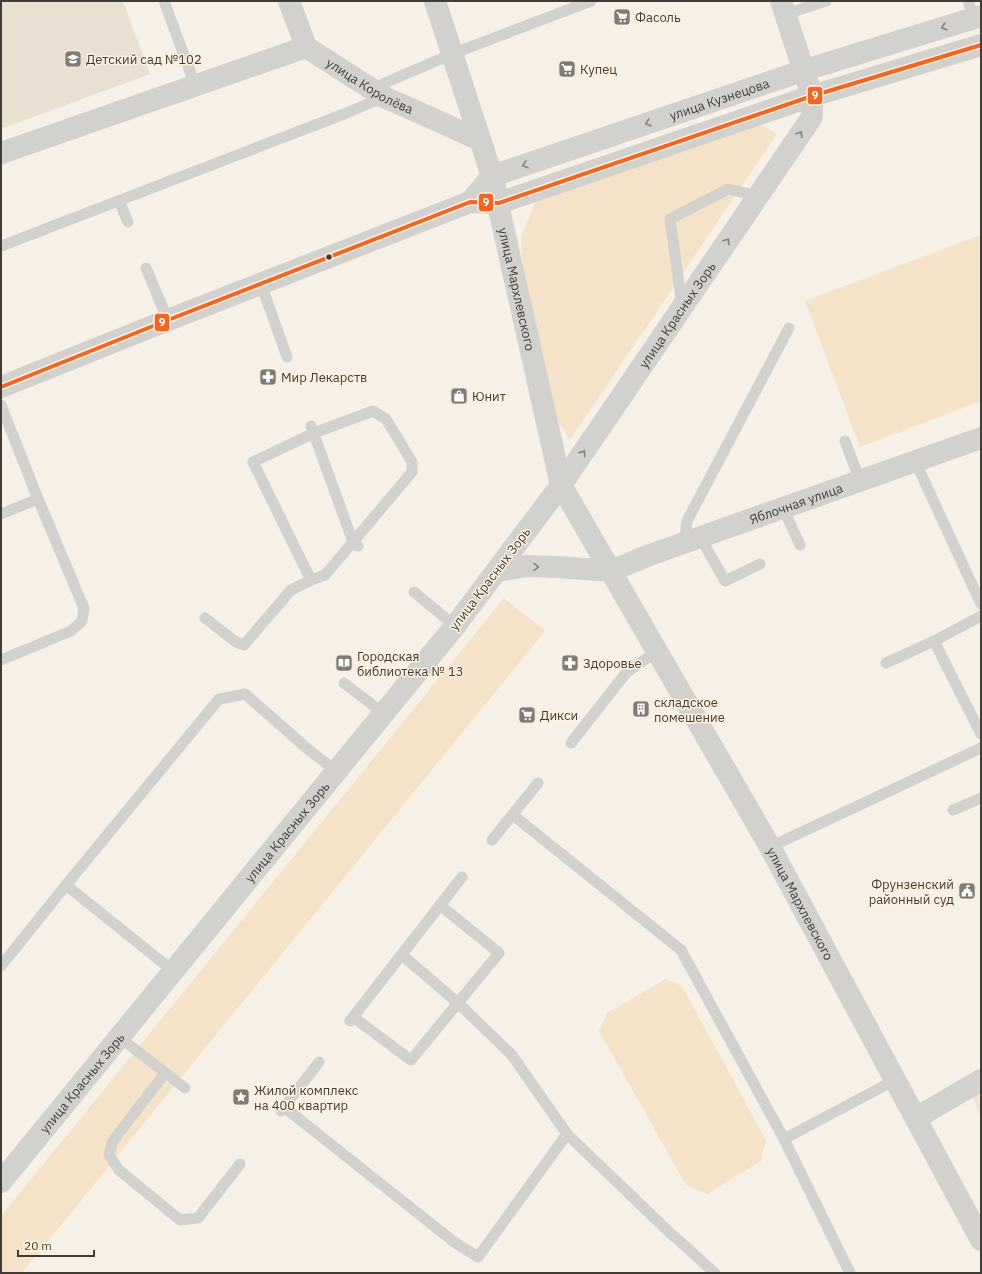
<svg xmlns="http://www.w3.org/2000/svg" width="982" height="1274" font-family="'IBM Plex Sans',sans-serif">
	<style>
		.built { fill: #f2e5d3 }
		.education { fill: #eae0d2 }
		.green { fill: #f4e2c9 }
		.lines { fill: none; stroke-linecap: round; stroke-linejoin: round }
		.service { stroke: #d3d1ce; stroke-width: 11 }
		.minor { stroke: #d3d1ce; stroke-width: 22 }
		.tertiary { stroke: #d3d1ce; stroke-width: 22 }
		.secondary { stroke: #d3d1ce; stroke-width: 22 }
		.bus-1-casing { stroke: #fef1df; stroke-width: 7 }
		.bus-1 { stroke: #f26522; stroke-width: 4 }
		.oneway { stroke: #837f7a }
		.bus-dot { fill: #413c35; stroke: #fef1df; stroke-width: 1.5 }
		.labels { text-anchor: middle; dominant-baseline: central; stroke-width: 3; stroke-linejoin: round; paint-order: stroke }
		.poi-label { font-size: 13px; fill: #413c35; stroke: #fef1df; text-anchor: start }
		.street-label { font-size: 13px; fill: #413c35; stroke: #fef1df }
		.line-badge { stroke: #fef1df; stroke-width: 1.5 }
		.badge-label { font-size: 11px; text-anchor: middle; font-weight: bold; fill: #fff }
	</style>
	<rect width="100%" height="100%" fill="#f7f0e6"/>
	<path class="built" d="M981,1076v41l-14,-32z"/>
	<path class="education" d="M1,1h122l27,73 -149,55z"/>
	<g class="green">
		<path d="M747,125l16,1 14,8 -207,306 -31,-48 -14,-99 -4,-56 17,-41z"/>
		<path d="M981,235v166l-121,46 -55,-146z"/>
		<path d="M504,598l41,33 -523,642h-21v-57z"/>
		<path d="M666,979l16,7 84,154 -5,21 -54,33 -21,-9 -87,-154 8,-18z"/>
	</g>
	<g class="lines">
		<g class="service">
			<path d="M164,1l31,84"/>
			<path d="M968,1l6,17"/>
			<path d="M786,14l40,-13"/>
			<path d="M371,89l81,-35 139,-53"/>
			<path d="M119,201l9,21"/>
			<path d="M1,246l343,-132 40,-17"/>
			<path d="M146,268l22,52"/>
			<path d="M261,284l26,73"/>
			<path d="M682,305l-12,-86 58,-30 30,7"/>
			<path d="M1,405l37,94 46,109 -2,13 -11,10 -70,29"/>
			<path d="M845,441l15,40"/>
			<path d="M915,461l66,143"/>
			<path d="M783,508l17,37"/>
			<path d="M1,514l37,-15"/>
			<path d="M700,537l25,44 35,-17"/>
			<path d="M684,543l3,-22 102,-193"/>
			<path d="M311,580l14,-5 28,-33 -42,-116"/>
			<path d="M414,592l41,34"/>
			<path d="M205,618l31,24 8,3 47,-55 20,-10 -58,-118 61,-29 59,-22 13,8 26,43v10l-59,70 5,4"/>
			<path d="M934,641l47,93"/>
			<path d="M886,663l48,-22 47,-25"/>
			<path d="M344,683l39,30"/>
			<path d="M571,743l55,-70 31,-22"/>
			<path d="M953,810l28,-12"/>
			<path d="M513,815l168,135 103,189"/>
			<path d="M492,840l46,-57"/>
			<path d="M770,847l211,-99"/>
			<path d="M66,885l107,86"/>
			<path d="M402,955l56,48 53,51 56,80 100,96 48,43"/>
			<path d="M1,966l65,-81 153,-186 26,-5 64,56 27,21"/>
			<path d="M353,1017l58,43 88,-107 -59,-48"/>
			<path d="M350,1021l112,-144"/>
			<path d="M119,1037l66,51"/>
			<path d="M165,1073l-52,68 -4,14 10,15 61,50 18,-2 42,-54"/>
			<path d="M284,1107l170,135 24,15 89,-123"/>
			<path d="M281,1111l38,-49"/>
			<path d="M850,1273l-66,-134 111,-59"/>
		</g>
		<g class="minor">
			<path id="s1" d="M289,1l17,46 78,50 96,43"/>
			<path d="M435,1l57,175"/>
			<path d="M781,1l31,95"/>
			<path d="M1,153l305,-106"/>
			<path id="s2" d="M611,571l36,-15 334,-118"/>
			<path d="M455,626l106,-141"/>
			<path d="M916,1118l65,-38"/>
		</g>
		<g class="tertiary">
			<path id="s3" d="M492,176l7,27v6l62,276 209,362 211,393"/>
			<path id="s4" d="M561,485l251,-368v-21"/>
			<path d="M497,571l30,-5 31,1 53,4"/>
			<path id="s5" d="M1,1182l454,-556"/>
		</g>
		<g class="secondary">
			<path id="s6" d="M470,202l22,-26 313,-106 176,-54"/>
			<path d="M1,387l167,-67 302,-118 29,1 313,-107 169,-51"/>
		</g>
		<g class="bus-1-casing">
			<path id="bus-1" d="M1,387l167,-67 302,-118 29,1 313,-107 169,-51"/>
		</g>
		<use href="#bus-1" class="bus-1"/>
	</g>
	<defs><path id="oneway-chevron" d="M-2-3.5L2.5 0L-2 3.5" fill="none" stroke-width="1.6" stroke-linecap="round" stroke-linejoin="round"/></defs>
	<g class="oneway">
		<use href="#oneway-chevron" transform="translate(944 27) rotate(163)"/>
		<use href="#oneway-chevron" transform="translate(648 123) rotate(161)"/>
		<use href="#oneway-chevron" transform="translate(800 134) rotate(-56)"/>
		<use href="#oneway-chevron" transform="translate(525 165) rotate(161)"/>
		<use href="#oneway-chevron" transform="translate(727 241) rotate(-56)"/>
		<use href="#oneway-chevron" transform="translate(583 453) rotate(-56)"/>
		<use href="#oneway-chevron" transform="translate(536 567) rotate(1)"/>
	</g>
	<defs>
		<g id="supermarket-square" transform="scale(0.9)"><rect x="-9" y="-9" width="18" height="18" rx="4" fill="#817b73" stroke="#fef1df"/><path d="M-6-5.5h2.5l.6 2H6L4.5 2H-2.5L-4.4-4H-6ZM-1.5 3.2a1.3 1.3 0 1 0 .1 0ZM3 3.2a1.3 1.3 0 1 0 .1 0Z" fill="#fff"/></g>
		<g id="school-square" transform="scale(0.9)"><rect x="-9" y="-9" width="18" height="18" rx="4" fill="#817b73" stroke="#fef1df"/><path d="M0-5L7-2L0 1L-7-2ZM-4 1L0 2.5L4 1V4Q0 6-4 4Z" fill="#fff"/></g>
		<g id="pharmacy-square" transform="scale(0.9)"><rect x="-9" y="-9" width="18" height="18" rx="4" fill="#817b73" stroke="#fef1df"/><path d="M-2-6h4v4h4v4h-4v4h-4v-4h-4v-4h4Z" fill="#fff"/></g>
		<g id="shop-square" transform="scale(0.9)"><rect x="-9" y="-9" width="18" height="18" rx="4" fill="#817b73" stroke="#fef1df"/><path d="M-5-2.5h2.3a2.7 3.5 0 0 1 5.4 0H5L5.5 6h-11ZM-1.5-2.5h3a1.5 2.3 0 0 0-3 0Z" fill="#fff"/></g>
		<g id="library-square" transform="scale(0.9)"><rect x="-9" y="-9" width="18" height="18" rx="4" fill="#817b73" stroke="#fef1df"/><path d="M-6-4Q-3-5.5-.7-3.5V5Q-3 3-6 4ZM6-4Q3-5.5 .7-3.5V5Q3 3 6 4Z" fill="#fff"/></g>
		<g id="building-square" transform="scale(0.9)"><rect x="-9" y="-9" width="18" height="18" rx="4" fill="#817b73" stroke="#fef1df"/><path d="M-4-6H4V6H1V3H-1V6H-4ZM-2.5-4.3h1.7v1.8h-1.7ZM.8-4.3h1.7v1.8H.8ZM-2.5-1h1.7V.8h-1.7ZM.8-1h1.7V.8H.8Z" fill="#fff"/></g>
		<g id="civic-square" transform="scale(0.9)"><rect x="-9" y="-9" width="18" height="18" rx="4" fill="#817b73" stroke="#fef1df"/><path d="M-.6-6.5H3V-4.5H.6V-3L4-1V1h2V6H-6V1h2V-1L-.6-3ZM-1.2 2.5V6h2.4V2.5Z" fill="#fff"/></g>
		<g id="sight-square" transform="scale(0.9)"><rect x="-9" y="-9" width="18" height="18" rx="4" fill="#817b73" stroke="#fef1df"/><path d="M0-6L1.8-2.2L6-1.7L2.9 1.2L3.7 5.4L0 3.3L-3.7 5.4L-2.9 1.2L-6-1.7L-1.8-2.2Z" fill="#fff"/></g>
	</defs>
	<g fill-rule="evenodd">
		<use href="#supermarket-square" x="622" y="17"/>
		<use href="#school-square" x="73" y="59"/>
		<use href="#supermarket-square" x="567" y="69"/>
		<use href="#pharmacy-square" x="268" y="377"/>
		<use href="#shop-square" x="459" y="396"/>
		<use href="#library-square" x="344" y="663"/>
		<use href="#pharmacy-square" x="570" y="663"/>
		<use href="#building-square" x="641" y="709"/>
		<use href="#supermarket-square" x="527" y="715"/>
		<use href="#civic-square" x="967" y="891"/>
		<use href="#sight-square" x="241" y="1097"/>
	</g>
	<circle class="bus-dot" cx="329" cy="257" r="3.5"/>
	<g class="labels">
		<g class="poi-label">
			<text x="635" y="17">Фасоль</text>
			<text x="86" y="59">Детский сад №102</text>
			<text x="580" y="69">Купец</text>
			<text x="281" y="377">Мир Лекарств</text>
			<text x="472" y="396">Юнит</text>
			<text x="357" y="656">Городская<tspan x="357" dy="15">библиотека № 13</tspan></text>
			<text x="583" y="663">Здоровье</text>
			<text x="654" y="702">складское<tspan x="654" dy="15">помешение</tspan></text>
			<text x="540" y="715">Дикси</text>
			<text x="954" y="884" text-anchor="end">Фрунзенский<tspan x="954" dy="15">районный суд</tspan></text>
			<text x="254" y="1090">Жилой комплекс<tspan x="254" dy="15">на 400 квартир</tspan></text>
		</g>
		<g class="street-label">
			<text stroke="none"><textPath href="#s1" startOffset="124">улица Королёва</textPath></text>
			<text stroke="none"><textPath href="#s6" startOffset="274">улица Кузнецова</textPath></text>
			<text stroke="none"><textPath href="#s3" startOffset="116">улица Мархлевского</textPath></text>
			<text stroke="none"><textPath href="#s4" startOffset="206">улица Красных Зорь</textPath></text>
			<text stroke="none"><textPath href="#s2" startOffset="197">Яблочная улица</textPath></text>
			<text transform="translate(490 579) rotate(-53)">улица Красных Зорь</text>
			<text stroke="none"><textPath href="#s5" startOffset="452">улица Красных Зорь</textPath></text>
			<text stroke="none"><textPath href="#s3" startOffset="799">улица Мархлевского</textPath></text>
			<text stroke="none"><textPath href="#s5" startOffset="128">улица Красных Зорь</textPath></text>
		</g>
	</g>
	<g class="line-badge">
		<rect x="807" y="86" width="16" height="19" rx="4" fill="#f26522"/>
		<rect x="478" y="193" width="16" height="19" rx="4" fill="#f26522"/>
		<rect x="154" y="313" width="16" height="19" rx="4" fill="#f26522"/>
	</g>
	<g class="badge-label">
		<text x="815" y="99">9</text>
		<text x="486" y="206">9</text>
		<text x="162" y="326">9</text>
	</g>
	<rect width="982" height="1274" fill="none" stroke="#413c35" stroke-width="4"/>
	<path d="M18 1250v6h76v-6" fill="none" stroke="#413c35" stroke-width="2"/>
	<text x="24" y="1250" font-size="12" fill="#413c35" stroke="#fef1df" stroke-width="3" paint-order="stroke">20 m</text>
</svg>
